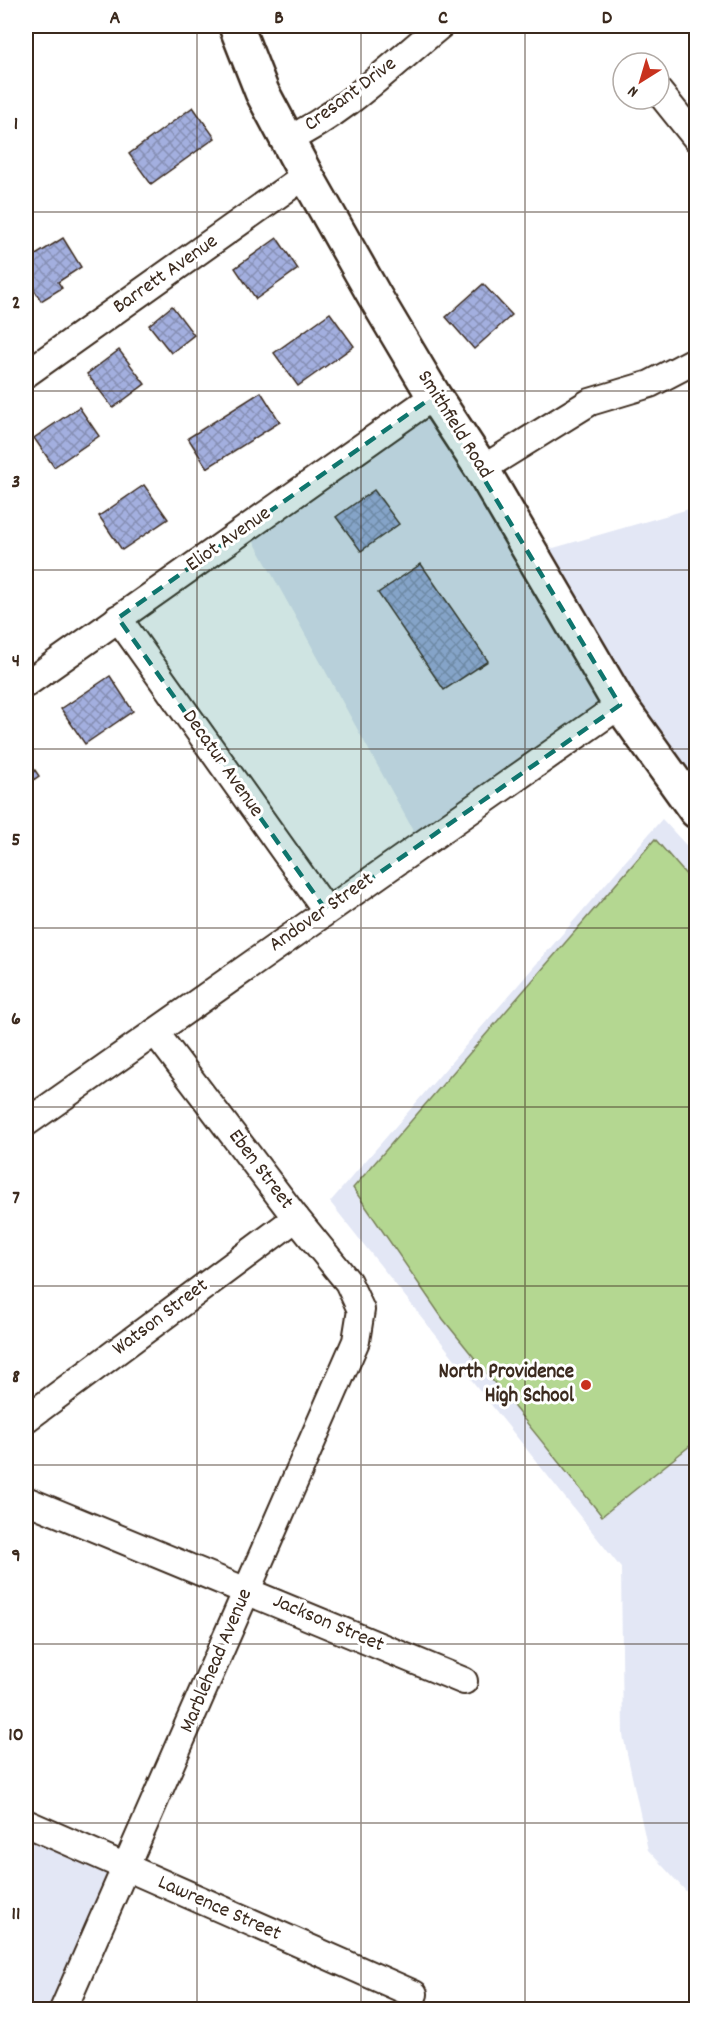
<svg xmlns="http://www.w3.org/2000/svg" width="722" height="2035" font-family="Dekko,sans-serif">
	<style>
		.built { fill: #e3e7f5 }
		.pitch { fill: #b4d791; stroke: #788058; stroke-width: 1.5 }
		.building { fill: url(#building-cross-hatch); stroke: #3b2a1e; stroke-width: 1.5 }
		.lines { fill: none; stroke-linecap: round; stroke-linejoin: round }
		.street-casing { stroke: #3b2a1e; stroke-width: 30 }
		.secondary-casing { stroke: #3b2a1e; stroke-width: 38 }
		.street { stroke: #fff; stroke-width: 26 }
		.secondary { stroke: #fff; stroke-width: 33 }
		.marked { fill: #0f766e; fill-opacity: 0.2; stroke: #0f766e; stroke-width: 4.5; stroke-dasharray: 12 8; stroke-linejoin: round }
		.grid { fill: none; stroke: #3b2a1e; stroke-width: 1.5; stroke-opacity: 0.55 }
		.poi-dot { fill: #c8321e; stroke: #fff; stroke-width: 2 }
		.labels { text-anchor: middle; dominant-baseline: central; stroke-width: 6; stroke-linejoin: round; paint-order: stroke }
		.street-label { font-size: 21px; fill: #3b2a1e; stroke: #fff }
		.poi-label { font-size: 21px; font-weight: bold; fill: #3b2a1e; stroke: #fff; text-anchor: end }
		.neatline { fill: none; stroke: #3b2a1e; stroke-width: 2 }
		.grid-label { font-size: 20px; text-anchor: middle; font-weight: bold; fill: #3b2a1e }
	</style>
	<defs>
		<pattern id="building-cross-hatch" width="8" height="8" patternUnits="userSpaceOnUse" patternTransform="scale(1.5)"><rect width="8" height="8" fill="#a3afdf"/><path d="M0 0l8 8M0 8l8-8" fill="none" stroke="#868fb4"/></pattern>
	</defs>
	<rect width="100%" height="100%" fill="#fff"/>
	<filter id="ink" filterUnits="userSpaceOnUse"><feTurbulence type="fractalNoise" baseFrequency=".0167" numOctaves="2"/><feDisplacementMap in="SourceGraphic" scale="12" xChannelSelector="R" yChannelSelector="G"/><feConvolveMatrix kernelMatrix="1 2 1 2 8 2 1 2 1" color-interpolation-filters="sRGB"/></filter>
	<g filter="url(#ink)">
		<g class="built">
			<path d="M428,399l115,152 153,-44v298l-66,-96 -212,130 -171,-310z"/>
			<path d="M662,819l34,37v1046l-48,-52 -25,-115 -2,-167 -291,-366z"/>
			<path d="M26,1821l93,41 -48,147h-45z"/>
			<path d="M696,1984v25h-12z"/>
		</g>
		<path class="pitch" d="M655,839l41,47v555l-94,75 -159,-197 -90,-131z"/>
		<g class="building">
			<path d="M193,107l22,31 -64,46 -22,-30z"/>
			<path d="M63,238l18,29 -23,15 4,6 -21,13 -15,-25v-15z"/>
			<path d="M277,238l21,31 -42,30 -21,-31z"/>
			<path d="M483,284l29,31 -38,34 -28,-32z"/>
			<path d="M172,306l22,29 -23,18 -22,-28z"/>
			<path d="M330,313l24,33 -56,40 -24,-33z"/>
			<path d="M119,350l26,34 -32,24 -26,-34z"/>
			<path d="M261,392l19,30 -73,46 -19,-30z"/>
			<path d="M79,407l20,29 -45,31 -20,-29z"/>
			<path d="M144,485l24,34 -46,31 -23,-34z"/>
			<path d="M374,490l25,34 -38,27 -25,-34z"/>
			<path d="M421,564l67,97 -44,29 -66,-97z"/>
			<path d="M110,676l23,35 -48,33 -24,-35z"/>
			<path d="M26,757l13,19 -13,9z"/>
		</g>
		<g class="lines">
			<g class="street-casing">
				<g id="street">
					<path d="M659,92l37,46"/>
					<path d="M287,140c57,-27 104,-74 153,-114"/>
					<path d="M26,374l280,-199"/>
					<path d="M482,469l108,-67 60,-18 46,-24"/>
					<path d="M118,618l208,292"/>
					<path d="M26,684l408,-288"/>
					<path d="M26,1123l594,-418"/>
					<path d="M26,1419l270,-201"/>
					<path d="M26,1500l438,181"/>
					<path d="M26,1823l388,171"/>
					<path d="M63,2010l293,-669 5,-31 -13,-28 -52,-64 -141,-186"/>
				</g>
			</g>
			<g class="secondary-casing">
				<path id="secondary" d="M236,26l26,66 44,83 68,120 60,101 48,73 138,236 76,106"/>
			</g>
			<use href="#street" class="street"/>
			<use href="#secondary" class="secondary"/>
		</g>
	</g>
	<path class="marked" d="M434,396l186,309 -294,205 -208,-292z"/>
	<path class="grid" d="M197,26v1984M361,26v1984M525,26v1984M26,212h670M26,391h670M26,570h670M26,749h670M26,928h670M26,1107h670M26,1286h670M26,1465h670M26,1644h670M26,1823h670"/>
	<circle class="poi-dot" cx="586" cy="1385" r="6"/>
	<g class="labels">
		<g class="street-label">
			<text transform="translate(351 95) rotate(-37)">Cresant Drive</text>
			<text transform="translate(166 275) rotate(-35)">Barrett Avenue</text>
			<text transform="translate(454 425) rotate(58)">Smithfield Road</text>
			<text transform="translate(229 540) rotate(-35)">Eliot Avenue</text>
			<text transform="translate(222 764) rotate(55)">Decatur Avenue</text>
			<text transform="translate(322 913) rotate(-35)">Andover Street</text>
			<text transform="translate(260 1170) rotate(53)">Eben Street</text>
			<text transform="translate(161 1318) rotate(-37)">Watson Street</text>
			<text transform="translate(328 1624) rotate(23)">Jackson Street</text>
			<text transform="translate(217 1661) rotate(-67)">Marblehead Avenue</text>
			<text transform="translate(219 1909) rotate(24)">Lawrence Street</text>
		</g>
		<g class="poi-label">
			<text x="574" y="1373">North Providence<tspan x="574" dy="24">High School</tspan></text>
		</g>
	</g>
	<rect width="722" height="2035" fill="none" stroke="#fff" stroke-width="66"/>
	<g transform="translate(641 81) rotate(217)"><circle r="28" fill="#ffffff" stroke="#b1aaa5" stroke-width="1.5"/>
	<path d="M0-4.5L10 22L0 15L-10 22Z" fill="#c8321e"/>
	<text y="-9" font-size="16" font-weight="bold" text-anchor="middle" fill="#3b2a1e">N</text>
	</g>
	<rect x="33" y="33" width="656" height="1969" class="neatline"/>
	<g class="grid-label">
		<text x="115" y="23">A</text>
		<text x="279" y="23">B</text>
		<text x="443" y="23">C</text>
		<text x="607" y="23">D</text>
		<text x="16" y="129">1</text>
		<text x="16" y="308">2</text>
		<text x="16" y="487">3</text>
		<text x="16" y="666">4</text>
		<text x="16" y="845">5</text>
		<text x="16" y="1024">6</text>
		<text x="16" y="1203">7</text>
		<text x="16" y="1382">8</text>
		<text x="16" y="1561">9</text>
		<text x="16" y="1740">10</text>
		<text x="16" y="1919">11</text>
	</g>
</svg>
